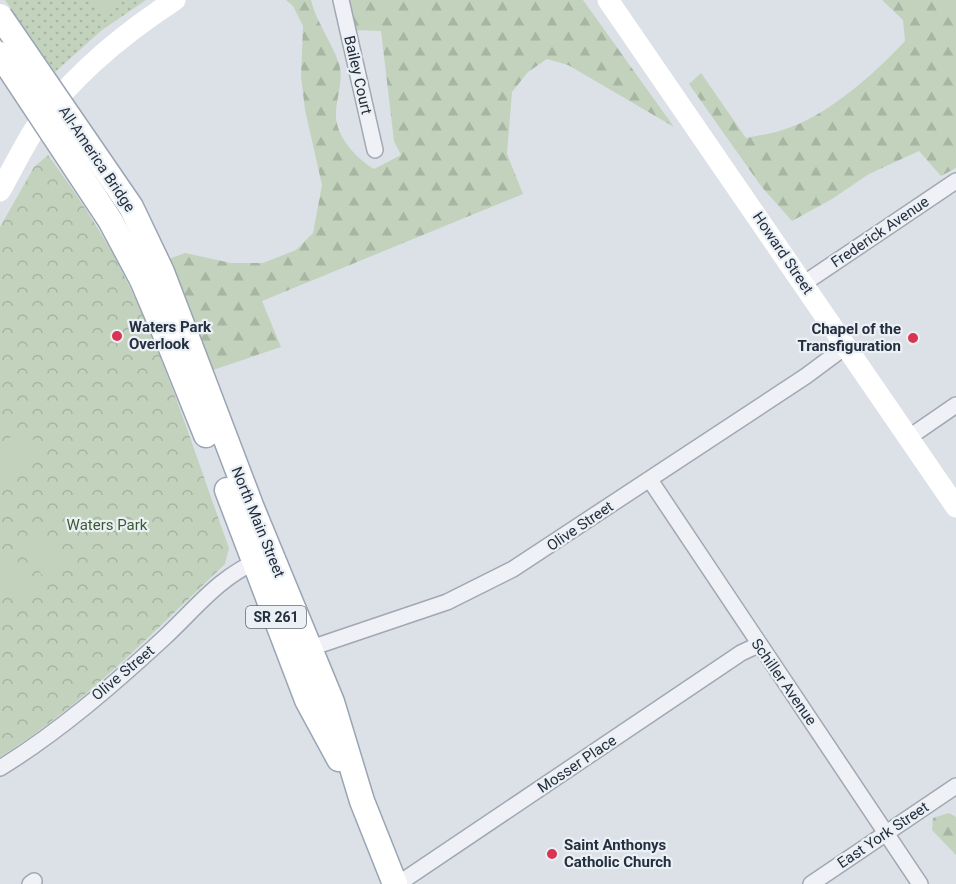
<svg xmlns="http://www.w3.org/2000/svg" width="956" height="884" font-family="Roboto,sans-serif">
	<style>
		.grass { fill: url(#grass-dots) }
		.forest { fill: url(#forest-firs) }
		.park { fill: url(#park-crowns) }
		.pitch { fill: #c2d2bc }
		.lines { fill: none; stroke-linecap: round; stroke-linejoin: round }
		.street-casing { stroke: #a1a8b2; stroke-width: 18 }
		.primary-casing { stroke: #9aa5b4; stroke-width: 27 }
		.street { stroke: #eff1f6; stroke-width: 15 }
		.secondary { stroke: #fff; stroke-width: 21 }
		.primary { stroke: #fff; stroke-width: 24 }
		.primary-bridge-casing { stroke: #9aa5b4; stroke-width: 27; stroke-linecap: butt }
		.primary-bridge { stroke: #fff; stroke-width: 24 }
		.poi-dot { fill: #d93452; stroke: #ebf0f5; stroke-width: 2 }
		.labels { text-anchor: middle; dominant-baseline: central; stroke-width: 4.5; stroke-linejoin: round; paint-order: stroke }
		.shield { fill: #ebf0f5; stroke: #606976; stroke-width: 1.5 }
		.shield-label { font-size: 14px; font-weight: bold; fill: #242f3f }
		.street-label { font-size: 15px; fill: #242f3f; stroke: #ebf0f5 }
		.poi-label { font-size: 15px; font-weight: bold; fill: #242f3f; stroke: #ebf0f5; text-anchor: start }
		.park-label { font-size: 15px; fill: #3a5c31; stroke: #ebf0f5 }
	</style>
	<defs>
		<pattern id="grass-dots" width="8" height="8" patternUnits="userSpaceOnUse" patternTransform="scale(1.5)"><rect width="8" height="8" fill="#c2d2bc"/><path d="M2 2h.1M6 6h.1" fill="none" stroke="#a7b5a3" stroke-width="1.8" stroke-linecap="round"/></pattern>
		<pattern id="forest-firs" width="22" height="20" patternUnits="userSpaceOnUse" patternTransform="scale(1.5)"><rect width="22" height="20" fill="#c2d2bc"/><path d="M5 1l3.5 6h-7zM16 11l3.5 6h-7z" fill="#a7b5a3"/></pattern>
		<pattern id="park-crowns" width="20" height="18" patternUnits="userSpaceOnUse" patternTransform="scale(1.5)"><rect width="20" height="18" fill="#c2d2bc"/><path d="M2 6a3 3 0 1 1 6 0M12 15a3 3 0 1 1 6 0" fill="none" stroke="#a7b5a3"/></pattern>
	</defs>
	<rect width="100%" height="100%" fill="#dce1e8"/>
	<path class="grass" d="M5,0h141l-44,30 -47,42z"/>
	<g class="forest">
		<path d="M286,0h25c5,22 21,42 28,64 5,17 -3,33 -3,50 -1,22 21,45 38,55l27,-14 -7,-14 -13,-110 -29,-1 -7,-30h238l91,127 -106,-62 -21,-6 -19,13 -16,20 -5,62 16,40 -261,107 19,46 -80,27 -43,-111 27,-10 46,10h32l33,-13 17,-17 9,-48 -17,-75 -4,-34 2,-50 -10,-20z"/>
		<path d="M882,0h74v168l-15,8 -22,-25 -50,23 -37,25 -40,22 -31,-35 -72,-102 12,-11 45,65c14,-3 31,-5 45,-11 41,-15 85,-55 114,-86l-2,-21z"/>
		<path d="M949,813l7,4v38l-24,-25 1,-12z"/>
	</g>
	<path class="park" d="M48,155c28,38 54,77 76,120 43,87 72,182 105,273l-4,16c-71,67 -141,141 -225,193v-530l34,-60z"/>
	<g class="pitch">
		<path d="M94,0h32l-24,13z"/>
		<path d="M22,427l22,25 -39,35 -5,-6v-35z"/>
		<path d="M34,531l30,36 -17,14 -30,-37z"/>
		<path d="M9,551l30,37 -17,14 -22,-27v-17z"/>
	</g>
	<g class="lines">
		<g class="street-casing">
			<g id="street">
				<path d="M341,0l34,150"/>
				<path d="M803,284l153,-103"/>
				<path d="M908,438l48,-33"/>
				<path d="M650,480l270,404"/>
				<path d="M302,651l145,-49 66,-33 293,-193 39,-29"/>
				<path d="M0,768c59,-36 114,-84 165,-131 30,-28 56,-62 95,-77"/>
				<path d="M30,884l4,-3"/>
				<path d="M398,884l343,-231 17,-8"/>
				<path d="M811,884l145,-98"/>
			</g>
		</g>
		<g class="primary-casing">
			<g id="primary">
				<path d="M190,345l62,163 80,194 30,99 33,83"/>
				<path d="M173,353l33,82"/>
				<path d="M227,490l80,210 32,59"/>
			</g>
		</g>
		<use href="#street" class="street"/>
		<g class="secondary">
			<path d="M608,0l348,507"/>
			<path d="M0,191c12,-21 23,-44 36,-64 36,-52 87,-93 139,-127"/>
		</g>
		<use href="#primary" class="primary"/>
		<g class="primary-bridge-casing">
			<g id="primary-bridge">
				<path d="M0,16l131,191 31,65 28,73"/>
				<path d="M0,54l110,166 32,60 31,73"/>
			</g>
		</g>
		<use href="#primary-bridge" class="primary-bridge"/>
	</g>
	<g class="poi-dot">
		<circle cx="117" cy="336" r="6"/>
		<circle cx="913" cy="338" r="6"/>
		<circle cx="552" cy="854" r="6"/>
	</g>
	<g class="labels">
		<rect class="shield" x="246" y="606" width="60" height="22" rx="4.5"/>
		<g class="shield-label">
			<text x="276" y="617">SR 261</text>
		</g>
		<g class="street-label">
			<text transform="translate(358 75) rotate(77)">Bailey Court</text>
			<text transform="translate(97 159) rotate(56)">All-America Bridge</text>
			<text transform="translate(880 232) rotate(-34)">Frederick Avenue</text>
			<text transform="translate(783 253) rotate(56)">Howard Street</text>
			<text transform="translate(258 522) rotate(68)">North Main Street</text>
			<text transform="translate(580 526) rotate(-34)">Olive Street</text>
			<text transform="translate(123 673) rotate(-40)">Olive Street</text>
			<text transform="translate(784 682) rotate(55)">Schiller Avenue</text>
			<text transform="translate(577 764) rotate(-34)">Mosser Place</text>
			<text transform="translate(883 835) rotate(-34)">East York Street</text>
		</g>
		<g class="poi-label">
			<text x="129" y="327">Waters Park<tspan x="129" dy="17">Overlook</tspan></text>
			<text x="901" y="329" text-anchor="end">Chapel of the<tspan x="901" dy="17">Transfiguration</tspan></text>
			<text x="564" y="845">Saint Anthonys<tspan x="564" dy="17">Catholic Church</tspan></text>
		</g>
		<g class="park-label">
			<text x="107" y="525">Waters Park</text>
		</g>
	</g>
</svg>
